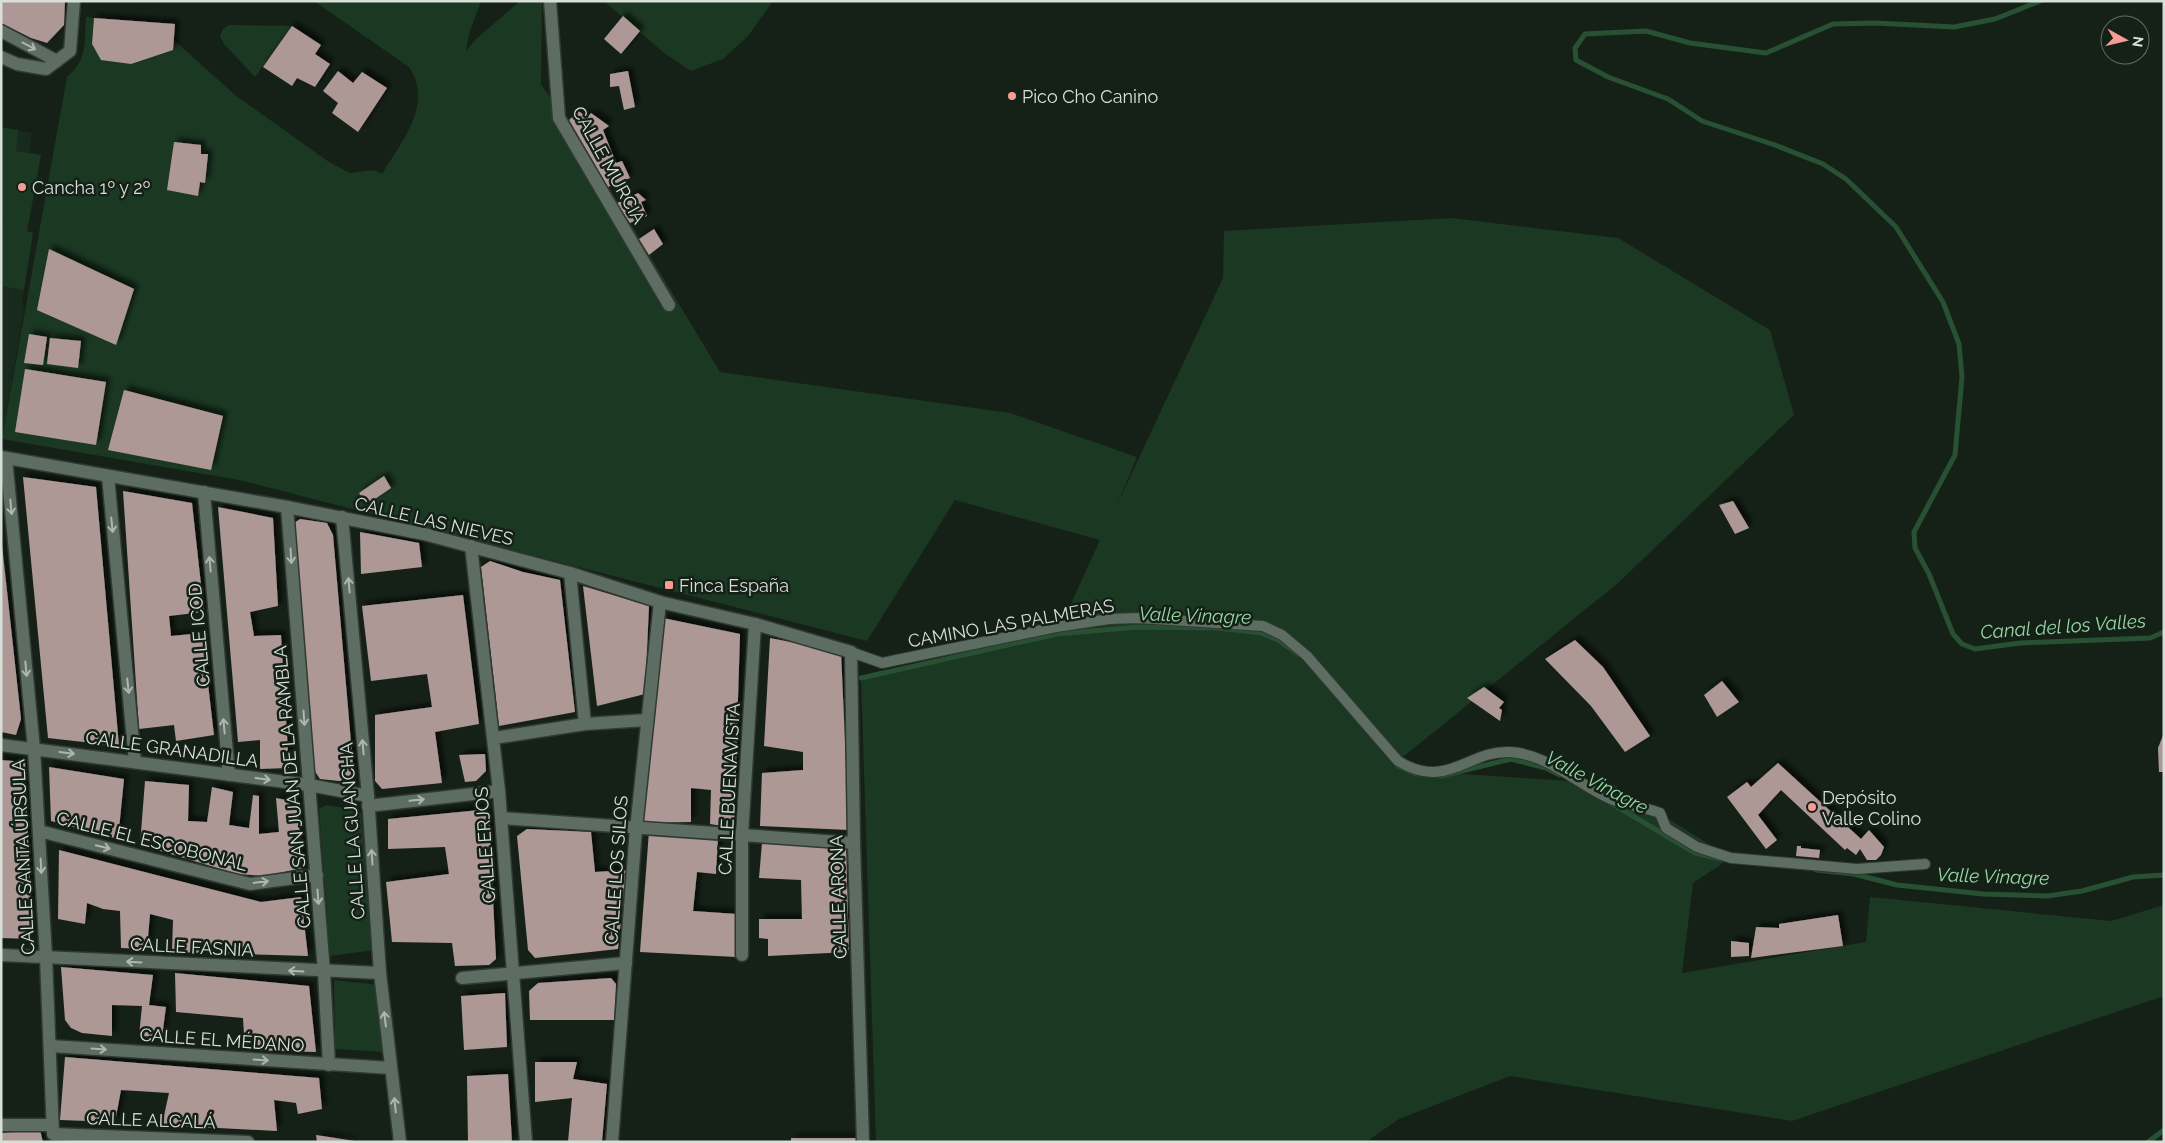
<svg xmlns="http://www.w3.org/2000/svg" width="2165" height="1143" font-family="Raleway,sans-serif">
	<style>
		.built { fill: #182a1c }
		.green { fill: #1b3823 }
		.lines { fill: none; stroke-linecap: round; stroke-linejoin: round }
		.stream { stroke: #285133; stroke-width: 5 }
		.building { fill: #ad9896; filter: url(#shadow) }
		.service-casing { stroke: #313933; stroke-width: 12 }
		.minor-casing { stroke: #313933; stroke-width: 15 }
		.service { stroke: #5e6d61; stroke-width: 10 }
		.minor { stroke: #5e6d61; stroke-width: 12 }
		.oneway { stroke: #adb7af }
		.poi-dot { fill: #f59c96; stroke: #152117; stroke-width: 2 }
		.labels { text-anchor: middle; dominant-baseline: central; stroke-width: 5; stroke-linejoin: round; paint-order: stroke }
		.poi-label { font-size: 18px; fill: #d7dfd9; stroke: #152117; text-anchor: start }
		.street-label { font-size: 18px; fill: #d7dfd9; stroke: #152117 }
		.water-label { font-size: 19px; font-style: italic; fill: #94d8a4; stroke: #152117 }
	</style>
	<defs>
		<filter id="shadow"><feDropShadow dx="4.5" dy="-4.5" stdDeviation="2.5" flood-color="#0009"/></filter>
	</defs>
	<rect width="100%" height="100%" fill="#152117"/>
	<path class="built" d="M1,127l31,6 -3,20 12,2 -14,76 6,2 -11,67 2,10 -22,129z"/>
	<g class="green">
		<path d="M314,1h167l-12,33 -3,17 10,-12 44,-38h22l-1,83 44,64 135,224 290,41 127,44 -21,50 107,-229 1,-47 227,-13 167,20 152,92 24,85 -176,168 -220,178 22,10 193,13 118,74 -38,25 -11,90 184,-31 4,-45 241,24 53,-16v91l-372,125 -282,-45 -111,43 -33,23h-490l-15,-464 196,-44 43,-94 -145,-40 -88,141 -628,-161 -237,-41 65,-362c21,-18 17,-34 19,-60l8,1 -2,26 9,15 73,-19 61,55 94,67 21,11 24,-3 8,4c19,-32 52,-69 27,-107z"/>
		<path d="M604,1h169l-25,35 -25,23 -32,12 -27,-18z"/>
		<path d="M229,25l63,1 -37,51 -31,-33 -4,-8 3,-7z"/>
		<path d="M1,127l17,3 -2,21 25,4 -14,76 6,2 -9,57 -23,-4v-59l2,-8 -2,-1z"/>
		<path d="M326,805l30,5 5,3 13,137 -44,6 -11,-147z"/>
		<path d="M334,980l37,4 5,3 7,65 -48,-3z"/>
	</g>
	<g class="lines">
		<g class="stream">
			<path d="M2040,1l-45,18 -41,8 -79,-4 -42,1 -67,29 -76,-10 -44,-12 -61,3 -10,14 1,12 32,17 60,22 34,22 73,24 48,19 23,15 50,48 47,75 16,42 3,33 -7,78 -41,77 1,16 14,26 24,60 9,10 13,5 45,-6 130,-5 14,-6"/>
			<path d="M861,678l196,-44 81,-7 81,1 42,5 17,7 20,14"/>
			<path d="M1398,766l18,8"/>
			<path d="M1441,776l70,-17 35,9 14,7"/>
			<path d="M1611,803l84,50 26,6"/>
			<path d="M1816,870l38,4 43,11 86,9 64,2 35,-5 51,-14 31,-2"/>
			<path d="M2148,1142l16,-12"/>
		</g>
	</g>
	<g class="building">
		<path d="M1,1h64l-1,24 -17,18 -16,-5 -30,-15z"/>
		<path d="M623,16l17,15 -19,23 -17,-15z"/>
		<path d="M94,18l81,6 -2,26 -42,14 -30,-4 -9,-16z"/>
		<path d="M292,26l29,19 -6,9 15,10 -15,23 -18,-9 -5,8 -29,-19z"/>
		<path d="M338,71l15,12 9,-11 25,16 -29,44 -26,-19 6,-10 -15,-12z"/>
		<path d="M628,71l7,36 -11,3 -5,-24 -9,1v-13z"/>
		<path d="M579,111l8,7 4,-5 18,13 -6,4 13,33 6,-2 8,17 -22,9 -39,-67z"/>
		<path d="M174,142l27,3v9h7l-3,29 -5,-1 -2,14 -31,-6z"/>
		<path d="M638,193l8,7 -5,2 6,14 -17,7 -13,-20z"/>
		<path d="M654,229l9,15 -14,11 -10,-16z"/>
		<path d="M49,249l85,40 -18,56 -79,-35z"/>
		<path d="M29,334l18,3 -4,28 -19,-2z"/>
		<path d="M50,338l31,3 -3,27 -31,-4z"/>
		<path d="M25,369l81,13 -10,63 -81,-13z"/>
		<path d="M124,390l99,26 -12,54 -103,-20z"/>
		<path d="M384,476l7,12 -19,13 -8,-1 -5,-7z"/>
		<path d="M23,477l73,10 23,259 -71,-8z"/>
		<path d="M123,491l69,12 12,109 -35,4 2,20 31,-3 12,102 -38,6 -2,-16 -35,4z"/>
		<path d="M1733,501l16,27 -14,6 -16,-29z"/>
		<path d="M218,507l55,11 5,88 -28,6 4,24 27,-1 8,133 -29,1v-29l-22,2z"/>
		<path d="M300,519l27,4 6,12 21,242 -6,5 -28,-3 -6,-9 -20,-247z"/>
		<path d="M360,532l59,11 3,24 -61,7z"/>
		<path d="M1,536l20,183 -5,16 -15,-3z"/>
		<path d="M490,561l33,11 37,8 15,132 -76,14 -18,-159z"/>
		<path d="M583,586l66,20 -4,88 -48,12z"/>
		<path d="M463,595l16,129 -44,8 7,51 -60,6 -7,-8v-66l57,-8 -5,-33 -56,7 -9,-75z"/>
		<path d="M663,618l77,16 -6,194 -24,-4 1,-34 -20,-2v34l-52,1z"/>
		<path d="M770,638l71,14 8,178 -89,-4 2,-53 41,-3v-18l-39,-6z"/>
		<path d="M1575,640l28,27 47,69 -25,16 -34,-46 -46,-47z"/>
		<path d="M1722,681l17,21 -22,15 -13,-22z"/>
		<path d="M1484,687l20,15 -5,6 3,2 -2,11 -33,-23z"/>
		<path d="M2164,733v39h-5l-1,-24z"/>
		<path d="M485,754l1,17 -10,10 -11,1 -6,-27z"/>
		<path d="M1,760l24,2 7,177 -31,-1z"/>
		<path d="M1778,763l83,76 8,-9 15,17 -3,8 -5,5h-9l-7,-11 -4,6 -9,-7 -2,2 -64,-60 -23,25 19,25 -11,9 -39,-52 20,-15 4,5z"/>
		<path d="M49,767l75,12 -6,60 -67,-18z"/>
		<path d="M145,781l44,4 -1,36 19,1 5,-35 21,5 -4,33 20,3 4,-33 6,1v38l20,-2 -3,-34 21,4 6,66 -39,8 -26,-2 -98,-29z"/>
		<path d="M480,810l9,7 7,142 -7,6 -34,1 -3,-23 -60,-1 -6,-60 63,-8 -4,-27 -57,2v-30z"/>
		<path d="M527,829l64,3 4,40 31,-2 -8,79 -83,9 -7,-8 -11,-114z"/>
		<path d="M649,831l69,7 -2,36 -19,-2 -4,39 44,3 -1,43 -96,-5z"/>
		<path d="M762,843l84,5 3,104 -81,4v-17l-9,-1v-19h43l-1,-39 -42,-2z"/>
		<path d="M1797,846h4v2l19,2 -1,8 -23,-2z"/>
		<path d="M59,850l202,52 40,-5 7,59 -136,-4 1,-32 -23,-6 -3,35 -26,-1 -1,-37 -17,-2 -16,-6 -2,21 -27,-5z"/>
		<path d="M1838,915l5,31 -92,12 5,-31 23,1v-4z"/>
		<path d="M1731,941l18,2v13l-18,1z"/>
		<path d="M61,967l92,8 -4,30 17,2 -4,30 -23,-1 3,-30 -30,-1v31l-30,-3 -11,-5 -6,-8z"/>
		<path d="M175,973l134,13 7,66 -71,-2 -2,-32 -67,-6z"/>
		<path d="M611,978l5,6 -2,36h-84l-1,-29 9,-8z"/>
		<path d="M505,993l2,54 -43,3 -3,-54z"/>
		<path d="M65,1057l254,21 3,31 -24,5 -2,-11 -22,-3 3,31 -115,-6 7,-32 -48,-3 -6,32 -55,-2z"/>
		<path d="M535,1062h42l-4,17 34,5 -5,58h-34l4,-44 -37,4z"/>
		<path d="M508,1074l4,68h-44l-1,-66z"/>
		<path d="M40,1130l3,12h-42v-9z"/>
		<path d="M316,1135l39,6 -1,1h-37z"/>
		<rect x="791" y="1138" width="66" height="4"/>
	</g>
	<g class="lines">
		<g class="service-casing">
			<path id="service" d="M851,652l31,11 174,-36 53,-8 30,-1 124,8 19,9 25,21 91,105c49,30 70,-11 112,-9 39,2 69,34 103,48 15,6 32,7 47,13l6,15 31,19 34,11 126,11 68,-5"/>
		</g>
		<g class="minor-casing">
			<g id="minor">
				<path d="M550,1l9,117 110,187"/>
				<path d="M1,31l56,30"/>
				<path d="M1,57l16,7 29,5 24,-18 4,-50"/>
				<path d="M1,457l286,50 137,27 146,39 90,29 95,22 96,28 3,191 9,299"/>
				<path d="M6,458l28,291 12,208 7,177 195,8"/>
				<path d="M108,476l27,286"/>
				<path d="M204,492l25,283"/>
				<path d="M287,507l37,465 5,93"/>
				<path d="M342,517l26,279 12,177 20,169"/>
				<path d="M471,546l28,245 27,351"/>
				<path d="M570,573l15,151"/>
				<path d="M494,738l91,-14 62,-4"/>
				<path d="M1,745l308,40 59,11"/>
				<path d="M368,806l131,-15"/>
				<path d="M502,818l352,25"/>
				<path d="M39,831l211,53 67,-9"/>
				<path d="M1,955l379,18"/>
				<path d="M742,955v-120l13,-211"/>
				<path d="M462,978l164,-15"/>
				<path d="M50,1046l341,22"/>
				<path d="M1,1125h51"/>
				<path d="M612,1142l24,-313 24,-227"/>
			</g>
		</g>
		<use href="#service" class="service"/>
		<use href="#minor" class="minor"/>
	</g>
	<defs><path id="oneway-shaft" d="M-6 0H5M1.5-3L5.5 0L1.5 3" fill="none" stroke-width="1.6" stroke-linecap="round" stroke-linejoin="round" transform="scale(1.25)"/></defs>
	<g class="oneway">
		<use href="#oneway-shaft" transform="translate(29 46) rotate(28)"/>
		<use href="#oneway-shaft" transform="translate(11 507) rotate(85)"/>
		<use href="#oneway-shaft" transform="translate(112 525) rotate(84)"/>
		<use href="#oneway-shaft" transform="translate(291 556) rotate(86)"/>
		<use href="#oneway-shaft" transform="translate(210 564) rotate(-95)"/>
		<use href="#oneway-shaft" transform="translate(349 585) rotate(-95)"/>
		<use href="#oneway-shaft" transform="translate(26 669) rotate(85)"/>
		<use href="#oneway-shaft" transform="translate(128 686) rotate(84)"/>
		<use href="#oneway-shaft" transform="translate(304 718) rotate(86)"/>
		<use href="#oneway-shaft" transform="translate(224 726) rotate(-95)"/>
		<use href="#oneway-shaft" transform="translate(363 747) rotate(-95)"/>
		<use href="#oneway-shaft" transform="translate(67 753) rotate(7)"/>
		<use href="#oneway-shaft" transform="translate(263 779) rotate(7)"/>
		<use href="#oneway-shaft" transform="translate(417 800) rotate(-6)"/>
		<use href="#oneway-shaft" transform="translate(103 847) rotate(14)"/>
		<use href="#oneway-shaft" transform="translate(372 857) rotate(-94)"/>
		<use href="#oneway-shaft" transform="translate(41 866) rotate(87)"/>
		<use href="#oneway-shaft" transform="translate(261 882) rotate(-7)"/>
		<use href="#oneway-shaft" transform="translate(318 897) rotate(86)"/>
		<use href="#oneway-shaft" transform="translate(134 962) rotate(-177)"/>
		<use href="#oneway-shaft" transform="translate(296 971) rotate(-177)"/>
		<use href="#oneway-shaft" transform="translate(385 1019) rotate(-97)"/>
		<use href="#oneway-shaft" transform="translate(99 1049) rotate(4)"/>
		<use href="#oneway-shaft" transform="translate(261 1060) rotate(4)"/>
		<use href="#oneway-shaft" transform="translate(395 1105) rotate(-96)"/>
	</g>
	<g class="poi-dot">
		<circle cx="1012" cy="96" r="5"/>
		<circle cx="22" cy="187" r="5"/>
		<rect x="664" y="580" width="10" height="10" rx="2.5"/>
		<circle cx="1812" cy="807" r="5"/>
	</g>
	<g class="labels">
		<g class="poi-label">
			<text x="1022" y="96">Pico Cho Canino</text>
			<text x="32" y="187">Cancha 1º y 2º</text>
			<text x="679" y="585">Finca España</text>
			<text x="1822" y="797">Depósito<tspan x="1822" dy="21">Valle Colino</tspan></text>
		</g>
		<g class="street-label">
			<text transform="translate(609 165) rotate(61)">CALLE MURCIA</text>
			<text transform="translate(434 521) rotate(13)">CALLE LAS NIEVES</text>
			<text transform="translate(1011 623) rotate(-10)">CAMINO LAS PALMERAS</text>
			<text transform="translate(199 635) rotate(-95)">CALLE ICOD</text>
			<text transform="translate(172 749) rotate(8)">CALLE GRANADILLA</text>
			<text transform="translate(292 787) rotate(-95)">CALLE SAN JUAN DE LA RAMBLA</text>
			<text transform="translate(729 789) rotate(-87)">CALLE BUENAVISTA</text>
			<text transform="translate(352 831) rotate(-94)">CALLE LA GUANCHA</text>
			<text transform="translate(152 841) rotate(14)">CALLE EL ESCOBONAL</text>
			<text transform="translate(485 845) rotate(-94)">CALLE ERJOS</text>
			<text transform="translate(23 857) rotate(-93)">CALLE SANTA ÚRSULA</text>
			<text transform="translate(616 870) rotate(-86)">CALLE LOS SILOS</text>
			<text transform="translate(838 897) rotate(-92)">CALLE ARONA</text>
			<text transform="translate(192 947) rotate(3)">CALLE FASNIA</text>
			<text transform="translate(222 1040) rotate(4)">CALLE EL MÉDANO</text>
			<text transform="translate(151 1120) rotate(2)">CALLE ALCALÁ</text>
		</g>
		<g class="water-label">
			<text transform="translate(1195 615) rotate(2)">Valle Vinagre</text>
			<text transform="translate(2063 626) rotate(-4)">Canal del los Valles</text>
			<text transform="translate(1597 782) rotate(28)">Valle Vinagre</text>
			<text transform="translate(1993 876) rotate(2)">Valle Vinagre</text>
		</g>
	</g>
	<rect width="2165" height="1143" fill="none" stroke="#d7dfd9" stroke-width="5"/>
	<g transform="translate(2125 40) rotate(98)"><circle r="24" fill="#152117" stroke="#636d65"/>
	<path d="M0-4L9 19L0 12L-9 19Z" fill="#f59c96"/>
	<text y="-8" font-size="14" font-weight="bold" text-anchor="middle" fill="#d7dfd9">N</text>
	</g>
</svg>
